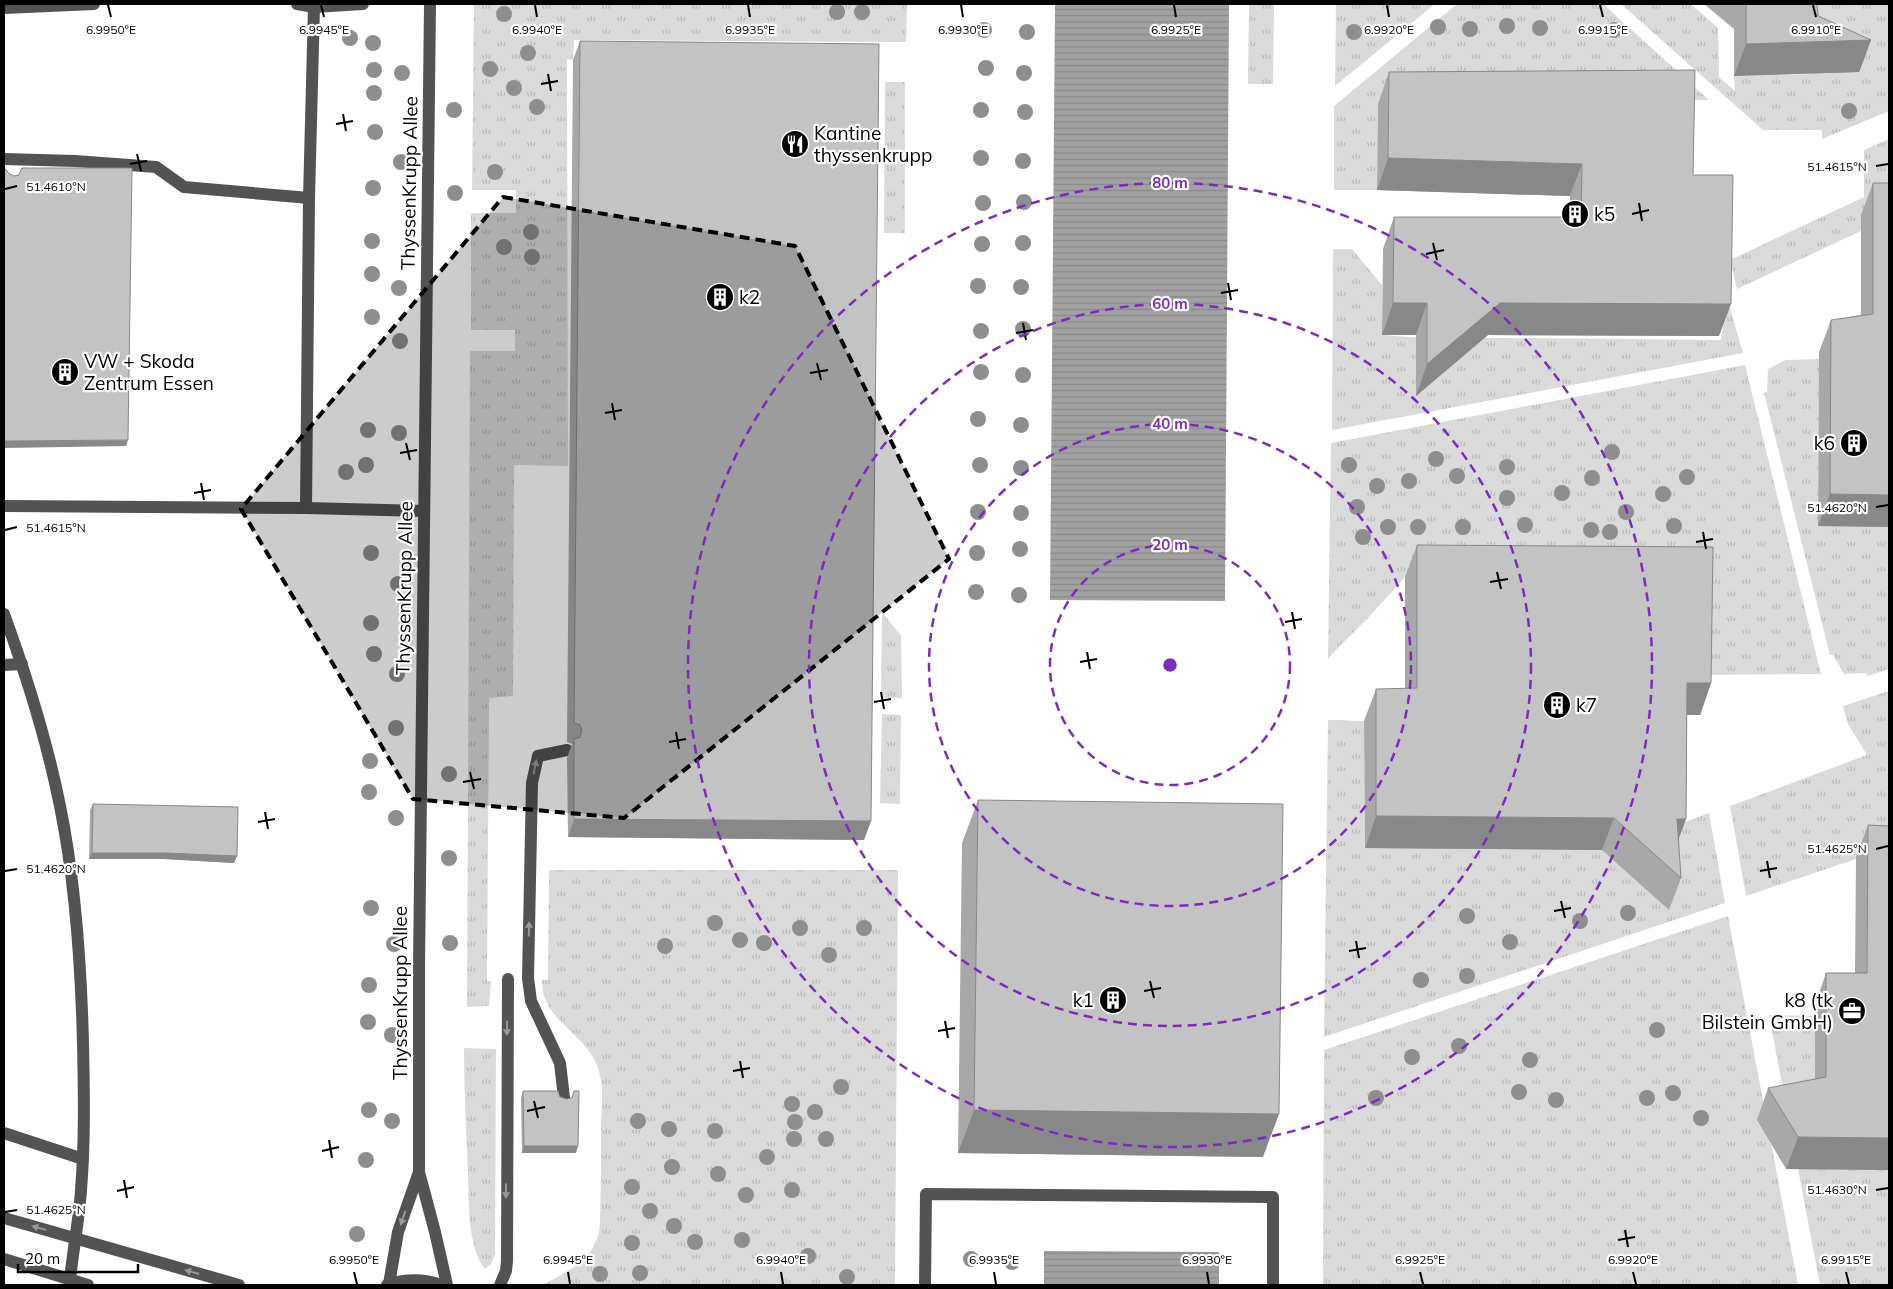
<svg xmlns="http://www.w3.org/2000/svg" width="1893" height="1289" font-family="Mulish,sans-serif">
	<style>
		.grass { fill: url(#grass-tufts) }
		.water { fill: url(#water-rules) }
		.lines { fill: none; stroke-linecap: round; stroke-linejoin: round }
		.minor { stroke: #535353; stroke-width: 12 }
		.tree { fill: #8e8e8e }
		.wall { fill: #a8a8a8 }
		.shaded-wall { fill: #888 }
		.building { fill: #c3c3c3; stroke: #888 }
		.oneway { fill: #989898 }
		.marked { fill: #000; fill-opacity: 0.2; stroke: #000; stroke-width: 4; stroke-dasharray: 10 6; stroke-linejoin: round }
		.ticks { fill: none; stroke: #000; stroke-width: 2 }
		.ring { fill: none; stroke: #7b2cbf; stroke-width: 2.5; stroke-dasharray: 9 6 }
		.labels { text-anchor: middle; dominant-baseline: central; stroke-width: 4.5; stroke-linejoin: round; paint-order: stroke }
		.poi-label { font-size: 19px; fill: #000; stroke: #fff; text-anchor: start }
		.street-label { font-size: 19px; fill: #000; stroke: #fff }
		.ticks-label { font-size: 12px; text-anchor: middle; fill: #000; stroke: #fff; stroke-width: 4.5; stroke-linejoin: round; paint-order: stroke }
		.centre { fill: #7b2cbf; stroke: #fff; stroke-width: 2.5 }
		.ring-label { font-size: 15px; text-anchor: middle; font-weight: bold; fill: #7b2cbf; stroke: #fff; stroke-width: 4.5; stroke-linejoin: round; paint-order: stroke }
	</style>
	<defs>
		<pattern id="grass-tufts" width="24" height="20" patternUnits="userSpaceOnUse" patternTransform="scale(1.25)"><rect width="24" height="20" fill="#dadada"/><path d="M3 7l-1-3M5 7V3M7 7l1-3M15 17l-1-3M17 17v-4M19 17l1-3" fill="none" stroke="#b9b9b9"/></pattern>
		<pattern id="water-rules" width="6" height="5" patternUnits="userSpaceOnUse" patternTransform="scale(1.25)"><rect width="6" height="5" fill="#a1a1a1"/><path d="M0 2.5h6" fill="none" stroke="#898989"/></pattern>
	</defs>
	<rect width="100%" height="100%" fill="#fff"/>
	<g class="grass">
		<path d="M474,4h433l-1,38 -332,-2 -1,20 -6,-1 1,407 -54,-1 -1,231 -24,2 -2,283 4,1 -2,24 -22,1 3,-656h45v-21h-44v-117h45v-23h-44z"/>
		<path d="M1249,4h25l-1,80h-25z"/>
		<path d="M1336,4h99l-100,82z"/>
		<path d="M1457,4h146l106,96 -331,4 -1,86h-43v-84z"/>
		<path d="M1621,4h70l27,24 1,49 16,14 -1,-15 78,-2 -7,-70h84v107l-67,28v-9h-59z"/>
		<path d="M885,82h20v151h-21z"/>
		<path d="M1889,139v76l-28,16 -124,58 -7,-29 134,-63v-47z"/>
		<path d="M1333,249h19l30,36v50l27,2 312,3 6,-42 16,55 -411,77z"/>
		<path d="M1819,359l-1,167 71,1v142l-21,7 -2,-3 -22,1 -11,-19h-3l-66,-262 3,-1 1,-23 17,-9z"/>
		<path d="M1745,365l76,309 -121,1 -295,-98 -37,41 -40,40 3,-215z"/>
		<path d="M882,612l19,24 1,62h-21z"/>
		<path d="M1889,691v167l-32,-1 -1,2 -110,37 -16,-90 137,-51 -19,-31 -5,-18z"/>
		<path d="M882,714l19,1 -1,89 -20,-1z"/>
		<path d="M1328,720l36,1 1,127 309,-22 35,-13 16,90 -401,134z"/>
		<path d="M549,870h349l-3,415h-352c28,-16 56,-27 57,-64 1,-32 1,-64 1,-96 1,-19 3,-39 -3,-57 -12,-36 -57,-47 -56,-88h6z"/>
		<path d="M1728,916l70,369h-475l1,-235z"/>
		<path d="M1769,1015l46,1v153l74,1v115h-69z"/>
		<path d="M464,1048l32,1 -1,205 -4,10 -6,5c-18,-23 -16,-69 -17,-97 -2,-42 -4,-83 -4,-124z"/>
	</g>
	<g class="water">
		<path d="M1055,4h174l-4,597 -175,-1z"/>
		<path d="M1044,1251l175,1v33h-175z"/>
	</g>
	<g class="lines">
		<g class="minor">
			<path d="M297,4l17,3 49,-3"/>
			<path d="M430,4l-11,963v205l16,60 12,53"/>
			<path d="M4,8l90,-4"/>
			<path d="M4,159l71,2 81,6 28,20 125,11"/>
			<path d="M4,506l302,2 118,3"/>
			<path d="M306,508l3,-310 5,-191"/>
			<path d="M4,614c23,63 43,127 56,192 16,78 21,158 23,237 1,49 2,98 -2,147 -2,30 -8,60 -11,90"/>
			<path d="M4,665l18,-1"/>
			<path d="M564,1098l-4,-35 -29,-62 -3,-23 4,-195 6,-27 29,-6"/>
			<path d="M4,1133l79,26"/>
			<path d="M4,1218l235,67"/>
			<path d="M4,1259l84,26"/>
			<path d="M389,1284l9,-52 21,-60"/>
			<path d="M387,1285c18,-6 37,-6 54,0"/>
			<path d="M500,1285l6,-14 1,-10 1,-282"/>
			<path d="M925,1285l1,-91 347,3v88"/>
		</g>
	</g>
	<g class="tree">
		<circle cx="837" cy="12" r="8"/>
		<circle cx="862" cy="12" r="8"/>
		<circle cx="504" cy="14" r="8"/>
		<circle cx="1507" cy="26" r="8"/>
		<circle cx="1438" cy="27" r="8"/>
		<circle cx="1540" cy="28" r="8"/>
		<circle cx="1470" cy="29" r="8"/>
		<circle cx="984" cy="30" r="8"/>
		<circle cx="1614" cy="30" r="8"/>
		<circle cx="1027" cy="32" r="8"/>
		<circle cx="1354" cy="32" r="8"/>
		<circle cx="350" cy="38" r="8"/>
		<circle cx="373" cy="43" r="8"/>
		<circle cx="528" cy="53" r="8"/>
		<circle cx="986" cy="68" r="8"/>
		<circle cx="490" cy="69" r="8"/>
		<circle cx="374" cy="70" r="8"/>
		<circle cx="402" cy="73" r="8"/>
		<circle cx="1024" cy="73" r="8"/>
		<circle cx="514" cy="88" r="8"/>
		<circle cx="374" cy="93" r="8"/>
		<circle cx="537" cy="107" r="8"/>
		<circle cx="454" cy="110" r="8"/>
		<circle cx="981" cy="110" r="8"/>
		<circle cx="1849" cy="111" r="8"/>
		<circle cx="1025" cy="112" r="8"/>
		<circle cx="375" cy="132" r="8"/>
		<circle cx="981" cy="158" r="8"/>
		<circle cx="1023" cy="161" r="8"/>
		<circle cx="401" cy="162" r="8"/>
		<circle cx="495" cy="172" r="8"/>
		<circle cx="373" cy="188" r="8"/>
		<circle cx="455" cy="193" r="8"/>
		<circle cx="1024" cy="202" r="8"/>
		<circle cx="983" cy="203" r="8"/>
		<circle cx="531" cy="232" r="8"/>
		<circle cx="372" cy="241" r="8"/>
		<circle cx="1023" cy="243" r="8"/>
		<circle cx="982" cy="244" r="8"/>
		<circle cx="504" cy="247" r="8"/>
		<circle cx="532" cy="257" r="8"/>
		<circle cx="372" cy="274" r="8"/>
		<circle cx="978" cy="286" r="8"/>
		<circle cx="1021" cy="287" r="8"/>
		<circle cx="399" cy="288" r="8"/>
		<circle cx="372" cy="317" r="8"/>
		<circle cx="1023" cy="329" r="8"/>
		<circle cx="981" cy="331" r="8"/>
		<circle cx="400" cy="341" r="8"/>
		<circle cx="981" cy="372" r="8"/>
		<circle cx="1023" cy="375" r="8"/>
		<circle cx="978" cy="419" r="8"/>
		<circle cx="1021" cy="425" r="8"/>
		<circle cx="368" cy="430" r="8"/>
		<circle cx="399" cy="433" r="8"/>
		<circle cx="1612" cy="452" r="8"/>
		<circle cx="1436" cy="459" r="8"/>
		<circle cx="366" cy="465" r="8"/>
		<circle cx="980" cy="465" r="8"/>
		<circle cx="1349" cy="465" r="8"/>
		<circle cx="1507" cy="467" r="8"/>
		<circle cx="1021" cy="468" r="8"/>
		<circle cx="346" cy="472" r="8"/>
		<circle cx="1457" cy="476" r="8"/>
		<circle cx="1687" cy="477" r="8"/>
		<circle cx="1592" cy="478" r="8"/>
		<circle cx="1409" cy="481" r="8"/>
		<circle cx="1377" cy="486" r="8"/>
		<circle cx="1562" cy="493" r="8"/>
		<circle cx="1663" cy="494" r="8"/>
		<circle cx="1507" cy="498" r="8"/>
		<circle cx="1357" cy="507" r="8"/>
		<circle cx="978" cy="512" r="8"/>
		<circle cx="1626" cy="512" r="8"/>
		<circle cx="1021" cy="513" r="8"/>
		<circle cx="1525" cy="525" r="8"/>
		<circle cx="1674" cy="526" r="8"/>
		<circle cx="1388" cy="527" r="8"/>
		<circle cx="1418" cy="527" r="8"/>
		<circle cx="1463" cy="527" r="8"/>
		<circle cx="1591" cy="530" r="8"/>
		<circle cx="1610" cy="532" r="8"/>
		<circle cx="1363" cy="537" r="8"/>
		<circle cx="1020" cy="549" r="8"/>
		<circle cx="371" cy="553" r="8"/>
		<circle cx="977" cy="553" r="8"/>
		<circle cx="398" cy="584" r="8"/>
		<circle cx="976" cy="592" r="8"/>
		<circle cx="1019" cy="595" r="8"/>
		<circle cx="371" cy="623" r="8"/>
		<circle cx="374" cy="654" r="8"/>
		<circle cx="397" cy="674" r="8"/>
		<circle cx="396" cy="728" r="8"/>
		<circle cx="370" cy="761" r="8"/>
		<circle cx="449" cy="774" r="8"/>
		<circle cx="369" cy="792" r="8"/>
		<circle cx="396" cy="818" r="8"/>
		<circle cx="449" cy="858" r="8"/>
		<circle cx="371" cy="908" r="8"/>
		<circle cx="1628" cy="913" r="8"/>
		<circle cx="1467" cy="916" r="8"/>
		<circle cx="1580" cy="921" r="8"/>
		<circle cx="715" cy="923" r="8"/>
		<circle cx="800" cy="928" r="8"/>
		<circle cx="864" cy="928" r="8"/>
		<circle cx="740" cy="940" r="8"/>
		<circle cx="1510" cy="942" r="8"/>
		<circle cx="450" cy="943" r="8"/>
		<circle cx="764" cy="943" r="8"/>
		<circle cx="394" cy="944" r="8"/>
		<circle cx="665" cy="946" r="8"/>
		<circle cx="829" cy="955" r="8"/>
		<circle cx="1467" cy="976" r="8"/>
		<circle cx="1421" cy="980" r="8"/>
		<circle cx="369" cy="985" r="8"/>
		<circle cx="368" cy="1022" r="8"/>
		<circle cx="1657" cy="1030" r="8"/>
		<circle cx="392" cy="1035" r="8"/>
		<circle cx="1459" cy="1046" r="8"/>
		<circle cx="1412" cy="1057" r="8"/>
		<circle cx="1530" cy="1060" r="8"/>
		<circle cx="841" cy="1087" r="8"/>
		<circle cx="1519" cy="1092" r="8"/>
		<circle cx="1673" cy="1093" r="8"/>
		<circle cx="1376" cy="1098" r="8"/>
		<circle cx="1647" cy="1098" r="8"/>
		<circle cx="1556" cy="1100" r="8"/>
		<circle cx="792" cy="1104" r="8"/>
		<circle cx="369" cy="1110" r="8"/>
		<circle cx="815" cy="1112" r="8"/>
		<circle cx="1701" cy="1118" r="8"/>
		<circle cx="392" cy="1121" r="8"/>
		<circle cx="638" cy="1121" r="8"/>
		<circle cx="795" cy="1122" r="8"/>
		<circle cx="669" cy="1129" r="8"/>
		<circle cx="715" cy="1131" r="8"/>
		<circle cx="794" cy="1139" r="8"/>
		<circle cx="826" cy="1139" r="8"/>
		<circle cx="767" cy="1157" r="8"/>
		<circle cx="366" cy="1160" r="8"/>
		<circle cx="672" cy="1167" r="8"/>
		<circle cx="718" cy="1174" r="8"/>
		<circle cx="632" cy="1187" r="8"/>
		<circle cx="792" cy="1190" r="8"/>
		<circle cx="746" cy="1195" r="8"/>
		<circle cx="650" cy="1211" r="8"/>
		<circle cx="674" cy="1226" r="8"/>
		<circle cx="357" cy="1234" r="8"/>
		<circle cx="742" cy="1240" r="8"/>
		<circle cx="695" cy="1242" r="8"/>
		<circle cx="632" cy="1243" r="8"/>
		<circle cx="808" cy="1256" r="8"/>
		<circle cx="971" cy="1259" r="8"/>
		<circle cx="1012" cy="1262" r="8"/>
		<circle cx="640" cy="1273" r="8"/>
		<circle cx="600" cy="1274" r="8"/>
		<circle cx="847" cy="1277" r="8"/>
	</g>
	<g class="wall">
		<path d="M1704,4h113l1,12 53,24 -12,32 -125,4v-47z"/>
		<path d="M580,41l284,799 -296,-3 -1,-79 5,-14 -5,-2 6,-682z"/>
		<path d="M1389,72l304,103 26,161 -231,-1 -72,61v-61h-34l1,-86 11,-32h176v-21l-193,-6 1,-86z"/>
		<path d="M1873,183l16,344 -71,-1 1,-174 12,-32 30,-5v-100z"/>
		<path d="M1417,545l294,138 -11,32h-13l-1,104 -8,21 3,38 -12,32 -67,-60 -237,-2 -1,-127 12,-32h29v-112z"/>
		<path d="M978,800l285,357 -305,-4 4,-310z"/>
		<path d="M93,804l144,52 -3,7 -70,-4h-75l1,-49z"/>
		<path d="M1868,825l21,1v344l-103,-1 -29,-49 11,-32 47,-9v-74l11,-32h29l1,-116z"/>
		<path d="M523,1091l53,62h-54l-1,-55z"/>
	</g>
	<g class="shaded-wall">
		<path d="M1871,40l-12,32 -125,4 12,-32z"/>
		<path d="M1388,158l194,6 -12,32 -193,-6z"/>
		<path d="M1393,303h34l-11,32h-34z"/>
		<path d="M1500,303l231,1 -12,32 -231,-1 -72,61 11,-32z"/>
		<path d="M128,440l-2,6 -122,2v-7z"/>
		<path d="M1830,494l59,1v32l-71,-1z"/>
		<path d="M1687,683h24l-11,32h-25z"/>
		<path d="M1376,816l238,2 -12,32 -237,-2z"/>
		<path d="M574,819l297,2 -7,19 -296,-3z"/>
		<path d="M1677,819h9l-12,32z"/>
		<path d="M92,853h74l71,3 -3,7 -70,-4h-75z"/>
		<path d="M974,1110l305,4 -16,43 -305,-4z"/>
		<path d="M1798,1137l91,1v32l-103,-1z"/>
		<path d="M524,1146h54l-2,7h-54z"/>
	</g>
	<g class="building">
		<path d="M1746,4h71l1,12 53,24 -125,4z"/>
		<path d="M580,41l299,3 -8,777 -297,-2v-80l6,-2 2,-7 -2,-5 -6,-2z"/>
		<path d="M1695,70l-2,105h40l-2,129 -231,-1 -73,61v-61h-34l1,-86h187l1,-53 -194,-6 1,-86z"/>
		<path d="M22,168h110l-4,272 -124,1v-272h2l2,4 6,3 5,-1z"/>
		<path d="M1873,183h16v312l-59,-1 1,-174 42,-6z"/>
		<path d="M1417,545l296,2 -2,136h-24l-1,136h-9l4,59 -67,-60 -238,-2v-127l41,-1z"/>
		<path d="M978,800l305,4 -4,310 -305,-4z"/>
		<path d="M93,804l145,3 -1,49 -71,-3h-74z"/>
		<path d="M1868,825l21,1v312l-91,-1 -30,-49 58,-11v-104h41z"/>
		<path d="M523,1091h35l2,6 7,2 5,-1 2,-7h5l-1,55h-54z"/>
	</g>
	<defs><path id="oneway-solid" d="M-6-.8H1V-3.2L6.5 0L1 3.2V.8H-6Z" transform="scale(1.25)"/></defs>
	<g class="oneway">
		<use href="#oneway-solid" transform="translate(535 767) rotate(-78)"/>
		<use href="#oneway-solid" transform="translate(529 929) rotate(-89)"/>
		<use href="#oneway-solid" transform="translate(507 1028) rotate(91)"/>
		<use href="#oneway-solid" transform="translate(506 1191) rotate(90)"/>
		<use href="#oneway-solid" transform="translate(403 1218) rotate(109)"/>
		<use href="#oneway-solid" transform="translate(39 1228) rotate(-164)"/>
		<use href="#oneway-solid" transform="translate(192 1272) rotate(-164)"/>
	</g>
	<path class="marked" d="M503,197l292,49 154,313 -325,259 -211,-19 -172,-290z"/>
	<path class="ticks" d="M108,5l3,12M321,5l3,12M535,5l2,12M748,5l2,12M961,5l2,12M1174,5l2,12M1387,5l2,12M1600,5l3,12M1813,5l3,12M548,74l3,17M541,84l17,-3M343,114l3,17M336,124l17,-3M137,154l4,17M130,164l17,-3M1876,166l12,-2M5,189l12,-3M1639,203l3,18M1632,214l17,-4M1433,243l4,17M1426,254l18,-4M1228,283l3,17M1221,293l17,-3M1023,323l3,17M1016,333l17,-3M817,363l4,17M810,373l18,-3M612,403l3,17M605,413l17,-3M406,443l4,17M400,453l17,-3M201,483l3,17M194,493l17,-3M1876,507l12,-2M5,530l12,-3M1703,532l3,17M1696,542l17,-3M1497,572l4,17M1490,582l18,-3M1292,612l3,17M1285,622l17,-3M1087,652l3,17M1080,662l17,-3M881,692l3,17M874,702l17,-3M676,732l3,17M669,742l17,-3M470,772l4,17M463,782l18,-3M265,812l3,17M258,822l17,-3M1876,849l12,-3M1767,861l3,17M5,871l12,-2M1760,871l17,-3M1561,901l4,17M1554,911l17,-3M1356,941l3,17M1349,951l17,-3M1150,981l4,17M1144,991l17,-3M945,1021l3,17M938,1031l17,-3M740,1061l3,17M733,1071l17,-3M534,1101l4,17M527,1111l18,-4M329,1140l3,18M322,1151l17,-4M124,1180l3,18M1876,1190l12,-2M117,1191l17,-4M5,1212l12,-2M1625,1230l3,17M1618,1240l17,-3M354,1272l3,12M568,1272l2,12M781,1272l2,12M994,1272l2,12M1207,1272l2,12M1420,1272l3,12M1633,1272l3,12M1846,1272l3,12"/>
	<g class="ring">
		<circle cx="1170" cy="665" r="120"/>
		<circle cx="1170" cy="665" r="241"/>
		<circle cx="1170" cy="665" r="361"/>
		<circle cx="1170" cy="665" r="482"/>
	</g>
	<defs>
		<g id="restaurant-disc" transform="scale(1.4375)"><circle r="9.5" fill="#000" stroke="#fff"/><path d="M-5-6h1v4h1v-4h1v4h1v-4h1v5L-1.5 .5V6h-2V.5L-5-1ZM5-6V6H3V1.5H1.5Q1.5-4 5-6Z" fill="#fff"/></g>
		<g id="building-disc" transform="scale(1.4375)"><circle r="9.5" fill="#000" stroke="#fff"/><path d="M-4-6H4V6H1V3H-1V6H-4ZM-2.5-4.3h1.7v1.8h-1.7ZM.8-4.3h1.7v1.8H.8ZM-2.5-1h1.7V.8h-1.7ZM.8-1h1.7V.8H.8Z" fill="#fff"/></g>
		<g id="office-disc" transform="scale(1.4375)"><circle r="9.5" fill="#000" stroke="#fff"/><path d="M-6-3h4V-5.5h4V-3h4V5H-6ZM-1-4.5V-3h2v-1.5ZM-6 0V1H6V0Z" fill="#fff"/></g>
	</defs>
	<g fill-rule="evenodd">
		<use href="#restaurant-disc" x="795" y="144"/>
		<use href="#building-disc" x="1575" y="214"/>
		<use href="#building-disc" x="720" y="297"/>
		<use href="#building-disc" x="65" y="372"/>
		<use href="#building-disc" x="1854" y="443"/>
		<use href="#building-disc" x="1557" y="705"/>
		<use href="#building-disc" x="1113" y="1000"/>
		<use href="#office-disc" x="1852" y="1011"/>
	</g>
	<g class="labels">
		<g class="poi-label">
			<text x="814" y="133">Kantine<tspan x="814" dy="22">thyssenkrupp</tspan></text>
			<text x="1594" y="214">k5</text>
			<text x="739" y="297">k2</text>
			<text x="84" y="361">VW + Skoda<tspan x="84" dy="22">Zentrum Essen</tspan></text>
			<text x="1835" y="443" text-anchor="end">k6</text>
			<text x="1576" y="705">k7</text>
			<text x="1094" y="1000" text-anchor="end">k1</text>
			<text x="1833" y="1000" text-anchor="end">k8 (tk<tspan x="1833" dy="22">Bilstein GmbH)</tspan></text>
		</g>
		<g class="street-label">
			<text transform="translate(409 183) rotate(-89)">ThyssenKrupp Allee</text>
			<text transform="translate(404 588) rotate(-89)">ThyssenKrupp Allee</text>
			<text transform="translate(400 993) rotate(-90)">ThyssenKrupp Allee</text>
		</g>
	</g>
	<g class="ticks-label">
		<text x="111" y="34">6.9950°E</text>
		<text x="324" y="34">6.9945°E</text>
		<text x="537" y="34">6.9940°E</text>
		<text x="750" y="34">6.9935°E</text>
		<text x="963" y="34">6.9930°E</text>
		<text x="1176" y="34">6.9925°E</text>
		<text x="1389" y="34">6.9920°E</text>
		<text x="1603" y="34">6.9915°E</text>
		<text x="1816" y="34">6.9910°E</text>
		<text x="1837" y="171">51.4615°N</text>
		<text x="56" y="191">51.4610°N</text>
		<text x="1837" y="512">51.4620°N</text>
		<text x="56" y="532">51.4615°N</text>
		<text x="1837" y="853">51.4625°N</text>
		<text x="56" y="873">51.4620°N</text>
		<text x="1837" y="1194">51.4630°N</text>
		<text x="56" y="1214">51.4625°N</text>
		<text x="354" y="1264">6.9950°E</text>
		<text x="568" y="1264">6.9945°E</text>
		<text x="781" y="1264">6.9940°E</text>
		<text x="994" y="1264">6.9935°E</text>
		<text x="1207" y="1264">6.9930°E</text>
		<text x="1420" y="1264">6.9925°E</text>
		<text x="1633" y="1264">6.9920°E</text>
		<text x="1846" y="1264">6.9915°E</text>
	</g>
	<circle cx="1170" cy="665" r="8" class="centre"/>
	<g class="ring-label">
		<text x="1170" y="188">80 m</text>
		<text x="1170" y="309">60 m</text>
		<text x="1170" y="429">40 m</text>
		<text x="1170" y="550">20 m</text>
	</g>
	<rect width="1893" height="1289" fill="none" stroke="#000000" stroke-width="10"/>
	<path d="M18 1264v8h120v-8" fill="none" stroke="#000000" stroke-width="2.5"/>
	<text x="25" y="1264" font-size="15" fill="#000000" stroke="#ffffff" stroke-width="4" paint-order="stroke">20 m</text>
</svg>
